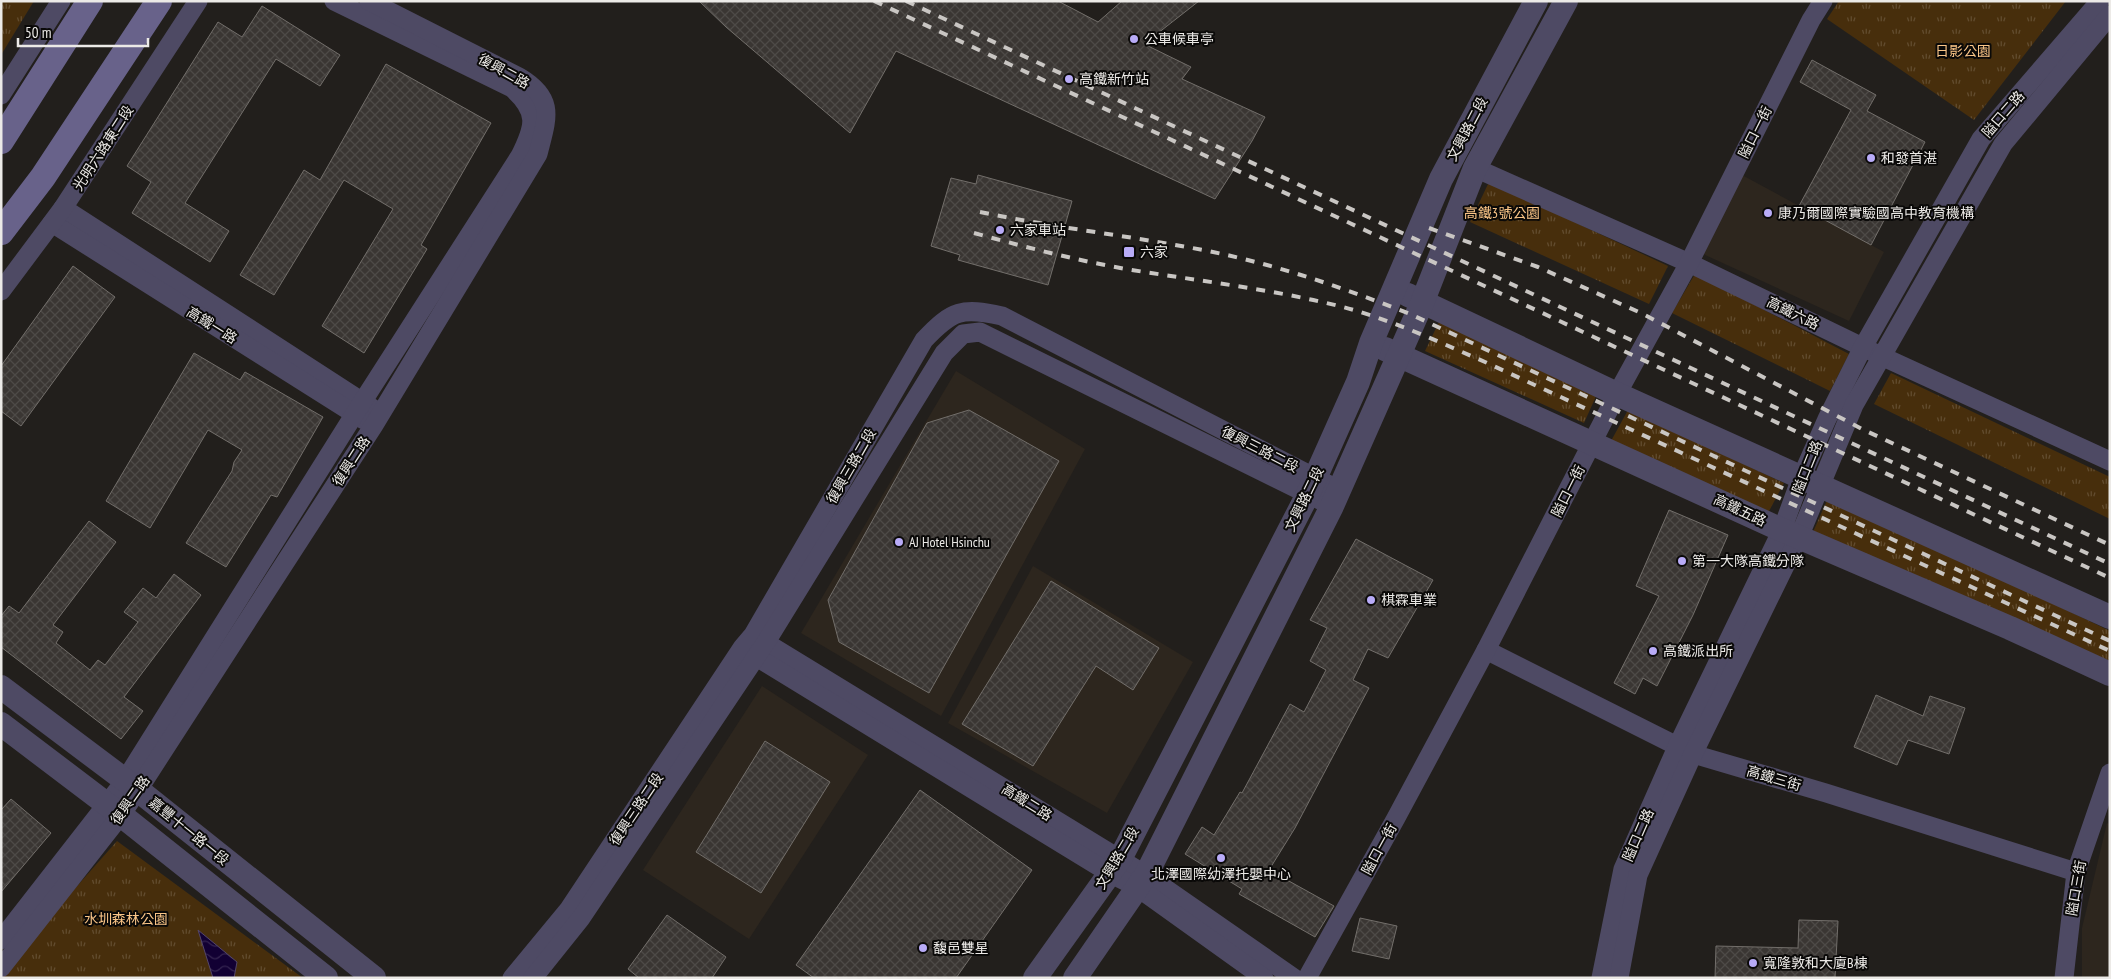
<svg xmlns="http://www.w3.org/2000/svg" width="2111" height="979" font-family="'PT Sans Narrow','Noto Sans TC',sans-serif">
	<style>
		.built { fill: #2d261e }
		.park { fill: url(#park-tufts) }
		.water { fill: url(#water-waves); stroke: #534669 }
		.building { fill: url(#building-cross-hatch); stroke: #726e6a }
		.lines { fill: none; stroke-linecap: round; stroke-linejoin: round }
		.minor { stroke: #4e4a64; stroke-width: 19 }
		.tertiary { stroke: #4e4a64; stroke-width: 24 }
		.secondary { stroke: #68628a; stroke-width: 26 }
		.rail { stroke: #c9c6c3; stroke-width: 4; stroke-dasharray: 9 9; stroke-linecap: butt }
		.poi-dot { fill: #b8abf7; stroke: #0a0908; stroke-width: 2 }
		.labels { text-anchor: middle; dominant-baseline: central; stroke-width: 4; stroke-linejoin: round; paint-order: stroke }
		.poi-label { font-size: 14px; fill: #eceae7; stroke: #0a0908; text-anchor: start }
		.park-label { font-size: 14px; fill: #fac587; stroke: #0a0908 }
		.street-label { font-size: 14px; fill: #eceae7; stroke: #0a0908 }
	</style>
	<defs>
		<pattern id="park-tufts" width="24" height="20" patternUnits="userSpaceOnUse" patternTransform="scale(1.25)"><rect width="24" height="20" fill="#472e0c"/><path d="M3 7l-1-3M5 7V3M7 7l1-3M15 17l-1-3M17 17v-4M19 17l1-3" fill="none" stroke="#624c2f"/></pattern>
		<pattern id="water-waves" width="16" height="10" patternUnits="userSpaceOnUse" patternTransform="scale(1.25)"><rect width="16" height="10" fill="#120033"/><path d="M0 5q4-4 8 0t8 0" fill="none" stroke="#352551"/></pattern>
		<pattern id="building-cross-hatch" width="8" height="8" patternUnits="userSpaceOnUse" patternTransform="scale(1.25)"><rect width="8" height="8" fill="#3a3633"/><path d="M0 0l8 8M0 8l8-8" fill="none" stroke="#4d4a47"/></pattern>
	</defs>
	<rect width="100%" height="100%" fill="#221f1c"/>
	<g class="built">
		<path d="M1742,175l142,77 -35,69 -146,-67z"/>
		<path d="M956,371l129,78 -144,267 -140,-83z"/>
		<path d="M1033,566l160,96 -86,151 -159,-90z"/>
		<path d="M762,686l106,69 -119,184 -106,-69z"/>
		<path d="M2107,823l3,1v154h-28v-50z"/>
	</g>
	<g class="park">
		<path d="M1,1h33l-33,54z"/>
		<path d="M1839,1h227l-92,119 -147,-101z"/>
		<path d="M1489,182l179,84 -19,38 -179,-82z"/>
		<path d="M1695,274l154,80 -19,37 -158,-78z"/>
		<path d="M1439,322l158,72 -13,29 -159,-72z"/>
		<path d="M1891,373l219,104v42l-236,-115z"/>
		<path d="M1628,410l156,73 -16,30 -157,-72z"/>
		<path d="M1829,496l281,135v33l-297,-132z"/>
		<path d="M117,841l186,137h-302v-6z"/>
	</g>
	<path class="water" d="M198,930l39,32 -3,16h-21z"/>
	<g class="building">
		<path d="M699,1h359l40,21 24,-21h77l-55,43 47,23 -9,12 83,38 -13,24 -37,58 -319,-148 -46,82 -124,-106z"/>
		<path d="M262,6l78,49 -20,31 -44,-27 -91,144 44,28 -19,31 -78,-49 19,-31 -24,-16 91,-144 24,15z"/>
		<path d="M1812,60l64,35 -9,16 58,31 -54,103 -72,-39 52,-96 -51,-28z"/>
		<path d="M386,64l105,59 -70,122 6,4 -63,104 -42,-27 71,-117 -49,-29 -70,115 -34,-20 64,-105 16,10z"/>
		<path d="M978,175l94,26 -24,84 -90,-25 2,-5 -29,-9 20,-68 25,6z"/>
		<path d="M73,266l42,31 -94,129 -20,-15v-45z"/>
		<path d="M194,353l46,27 5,-8 78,45 -46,80 -6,-2 -45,72 -40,-24 46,-72 2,-9 8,-12 -34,-20 -58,98 -44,-27z"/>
		<path d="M969,410l90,51 -130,232 -90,-51 -11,-42 99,-177z"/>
		<path d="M1669,510l59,25 -35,80 -36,71 -14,-8 -8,16 -21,-11 45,-87 -23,-10z"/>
		<path d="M89,521l27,21 -63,83 10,7 -7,11 34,27 8,-10 7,5 33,-43 -14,-10 19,-24 13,10 18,-24 27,21 -77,102 19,14 -22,28 -120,-92v-31l8,-10 10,7z"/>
		<path d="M1356,539l77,41 -45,78 -20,-9 -15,31 16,8 -74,140 -26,42 65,36 -19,31 -76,-43 3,-5 -57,-35 17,-27 12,8 26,-43 2,1 48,-89 14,8 22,-42 -16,-9 17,-33 -17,-8z"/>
		<path d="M1051,581l108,67 -26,42 -37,-24 -63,100 -71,-42z"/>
		<path d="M1876,695l47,21 7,-20 35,12 -16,46 -41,-14 -11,25 -43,-18z"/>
		<path d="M765,741l65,41 -69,111 -65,-41z"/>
		<path d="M920,790l112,80 -76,108h-142l-18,-13z"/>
		<path d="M11,799l40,34 -50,59v-82z"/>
		<path d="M667,915l59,42 -14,21h-73l-11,-9z"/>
		<path d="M1360,918l37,8 -8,33 -37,-8z"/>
		<path d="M1799,920l39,1 -3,57h-120l1,-32 82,2z"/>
	</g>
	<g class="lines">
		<g class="minor">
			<path d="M1,95l60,-94"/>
			<path d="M1475,168l214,95 192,93 229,105"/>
			<path d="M63,208l309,200"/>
			<path d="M52,223l312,197"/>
			<path d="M1,291l62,-83 135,-207"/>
			<path d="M755,636l391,239 148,103"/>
			<path d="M745,650l366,224 26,13 127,91"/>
			<path d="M1486,650l207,104 133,39 250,79"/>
			<path d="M1,940l123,-158 230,-367 166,-259c15,-30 19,-44 -8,-68l-178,-87"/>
			<path d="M1,968l120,-153 17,-25 236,-365 164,-271c9,-36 18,-55 -19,-77l-150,-76"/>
			<path d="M512,978l57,-69 173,-261 11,-13 171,-295c28,-30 38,-33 78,-24l337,174"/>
			<path d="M533,978l48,-60 185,-276 178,-289 19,-19 17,-2 352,174"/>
			<path d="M1307,978l89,-160 90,-168 131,-256 72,-131 122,-243 12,-19"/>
			<path d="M1601,978l22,-109 54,-122 105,-217 19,-52 26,-59 36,-72 118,-208 119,-138"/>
			<path d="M1619,978l19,-103 55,-121 106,-217 55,-132 149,-261 107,-129"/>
			<path d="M2064,978l12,-106 34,-99"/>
		</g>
		<g class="tertiary">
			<path d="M1408,295l209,99 493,223"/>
			<path d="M1385,349l397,181 228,98 100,46"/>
			<path d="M1,687l137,103 236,188"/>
			<path d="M1,724l120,91 205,163"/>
			<path d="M1035,978l85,-119 188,-365 50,-112 13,-39 70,-164 95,-178"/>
			<path d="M1075,978l71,-103 186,-369 90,-203 53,-135 91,-167"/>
		</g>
		<g class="secondary">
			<path d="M1,141l89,-140"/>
			<path d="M1,232l42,-55 116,-176"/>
		</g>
		<g class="rail">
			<path d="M874,1l1236,577"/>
			<path d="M906,1l1204,563"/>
			<path d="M980,212c76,16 152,24 228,39 70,14 136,37 202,63l700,327"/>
			<path d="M1429,228l109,39 103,46 221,116 248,116"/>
			<path d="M974,233c51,14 101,27 152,36 73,12 146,20 217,38 49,13 96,35 142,55l625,289"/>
		</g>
	</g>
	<g class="poi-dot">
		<circle cx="1134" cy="39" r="5"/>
		<circle cx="1069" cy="79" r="5"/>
		<circle cx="1871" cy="158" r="5"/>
		<circle cx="1768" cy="213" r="5"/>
		<circle cx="1000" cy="230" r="5"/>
		<rect x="1123" y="246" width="12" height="12" rx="2.5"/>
		<circle cx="899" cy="542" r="5"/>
		<circle cx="1682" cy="561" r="5"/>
		<circle cx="1371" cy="600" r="5"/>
		<circle cx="1653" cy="651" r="5"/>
		<circle cx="1221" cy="858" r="5"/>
		<circle cx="923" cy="948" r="5"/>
		<circle cx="1753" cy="963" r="5"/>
	</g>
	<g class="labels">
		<g class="poi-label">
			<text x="1144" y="39">公車候車亭</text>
			<text x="1079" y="79">高鐵新竹站</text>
			<text x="1881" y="158">和發首湛</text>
			<text x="1778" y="213">康乃爾國際實驗國高中教育機構</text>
			<text x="1010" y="230">六家車站</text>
			<text x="1140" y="252">六家</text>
			<text x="909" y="542">AJ Hotel Hsinchu</text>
			<text x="1692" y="561">第一大隊高鐵分隊</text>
			<text x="1381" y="600">棋霖車業</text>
			<text x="1663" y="651">高鐵派出所</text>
			<text x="1221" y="874" text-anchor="middle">北澤國際幼澤托嬰中心</text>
			<text x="933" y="948">馥邑雙星</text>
			<text x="1763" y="963">寬隆敦和大廈B棟</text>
		</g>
		<g class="park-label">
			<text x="1963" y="51">日影公園</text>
			<text x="1502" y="213">高鐵3號公園</text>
			<text x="126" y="919">水圳森林公園</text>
		</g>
		<g class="street-label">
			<text transform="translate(504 71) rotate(29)">復興二路</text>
			<text transform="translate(2003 114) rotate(-49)">隘口二路</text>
			<text transform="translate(1467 129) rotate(-62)">文興路二段</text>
			<text transform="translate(1755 132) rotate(-63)">隘口一街</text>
			<text transform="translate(103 148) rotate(-57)">光明六路東二段</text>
			<text transform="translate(1793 313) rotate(26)">高鐵六路</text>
			<text transform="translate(212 325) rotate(32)">高鐵一路</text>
			<text transform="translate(1260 449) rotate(27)">復興三路二段</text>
			<text transform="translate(351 461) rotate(-57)">復興二路</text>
			<text transform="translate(851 466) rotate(-60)">復興三路二段</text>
			<text transform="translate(1807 467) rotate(-68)">隘口二路</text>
			<text transform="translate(1568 491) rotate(-63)">隘口一街</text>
			<text transform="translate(1304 499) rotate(-64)">文興路二段</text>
			<text transform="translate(1740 510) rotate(25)">高鐵五路</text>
			<text transform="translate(1774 778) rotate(16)">高鐵三街</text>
			<text transform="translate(130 800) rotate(-55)">復興二路</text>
			<text transform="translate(1027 802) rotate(32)">高鐵二路</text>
			<text transform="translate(636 809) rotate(-56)">復興三路二段</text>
			<text transform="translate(189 831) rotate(39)">嘉豐十一路一段</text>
			<text transform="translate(1638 835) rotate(-66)">隘口二路</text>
			<text transform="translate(1379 849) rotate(-61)">隘口一街</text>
			<text transform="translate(1117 858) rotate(-59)">文興路二段</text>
			<text transform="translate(2076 888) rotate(-80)">隘口三街</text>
		</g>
	</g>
	<rect width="2111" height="979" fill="none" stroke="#eceae7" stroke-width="5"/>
	<path d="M18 38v8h130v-8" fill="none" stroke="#eceae7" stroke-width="2.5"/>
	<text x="25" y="38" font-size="15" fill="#eceae7" stroke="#0a0908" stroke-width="4" paint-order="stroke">50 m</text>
</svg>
